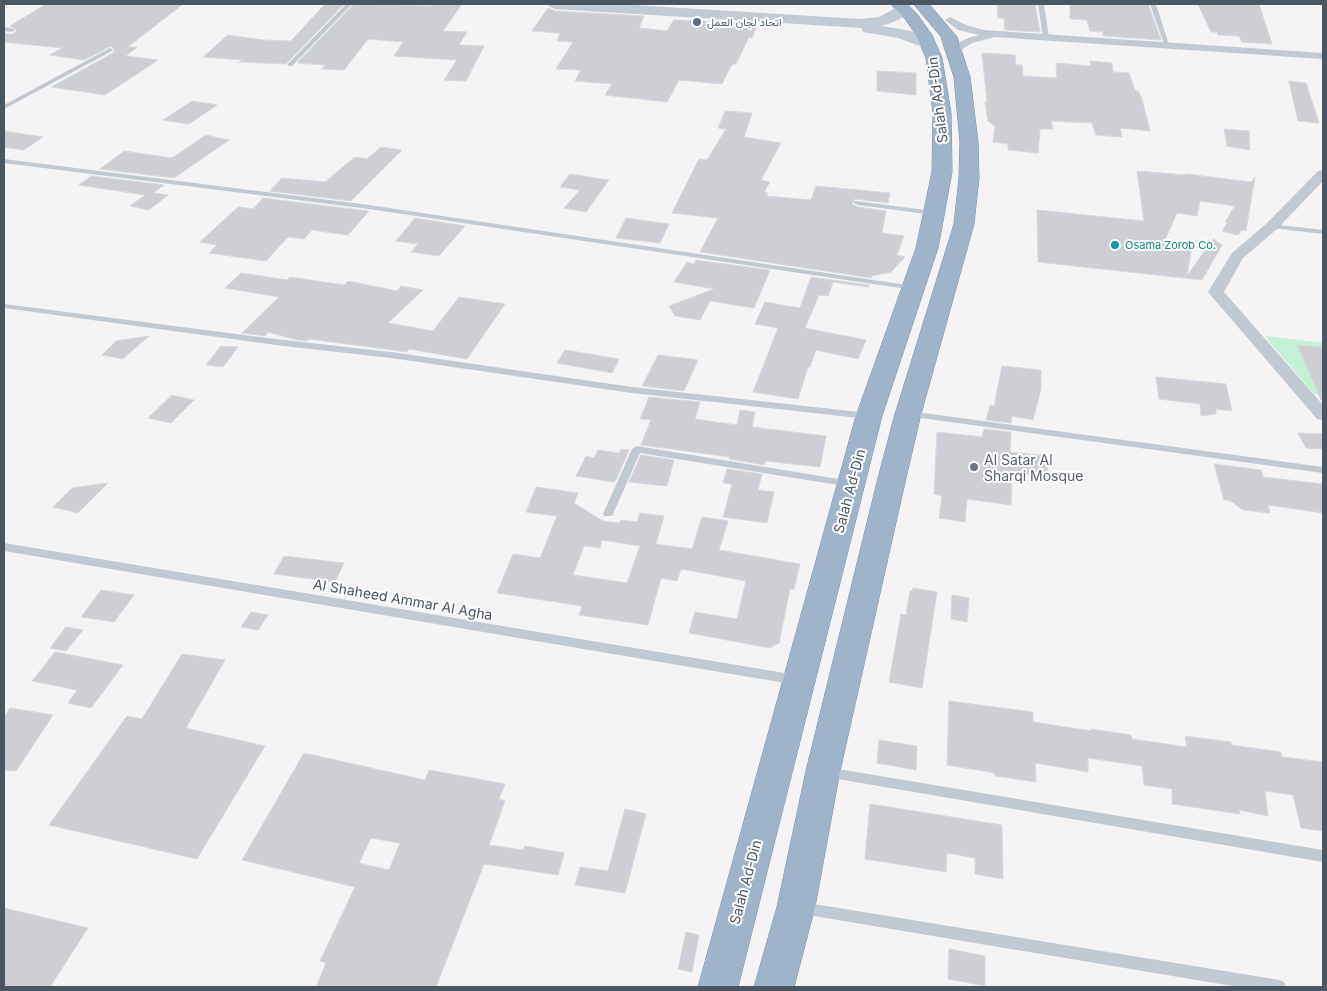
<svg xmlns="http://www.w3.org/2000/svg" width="1327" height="991" font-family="Inter,Vazirmatn,sans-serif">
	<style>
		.green { fill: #c3f1d5 }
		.building { fill: #cdcfd5; stroke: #d7d9de; fill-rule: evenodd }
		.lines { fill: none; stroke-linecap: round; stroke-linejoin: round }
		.trunk-casing { stroke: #7690ad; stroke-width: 1 }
		.service { fill: #c1cad2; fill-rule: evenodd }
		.minor { fill: #c1cad2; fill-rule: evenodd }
		.secondary { fill: #c1cbd6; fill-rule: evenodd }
		.trunk { fill: #9fb4c9; fill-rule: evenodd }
		.service-dot { fill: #5c6f8a; stroke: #fff; stroke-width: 2 }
		.culture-dot { fill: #0f9aa8; stroke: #fff; stroke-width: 2 }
		.worship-dot { fill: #6b7280; stroke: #fff; stroke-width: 2 }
		.labels { text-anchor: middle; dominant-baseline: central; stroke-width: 4; stroke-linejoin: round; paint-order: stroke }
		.far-service-label { font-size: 11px; fill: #4e5e75; stroke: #fff; text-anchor: start }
		.far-culture-label { font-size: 11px; fill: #0d838f; stroke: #fff; text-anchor: start }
		.street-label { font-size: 14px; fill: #4a5661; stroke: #fff }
		.worship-label { font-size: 14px; fill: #5b616d; stroke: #fff; text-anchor: start }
	</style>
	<rect width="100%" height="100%" fill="#f5f3f3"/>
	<path class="green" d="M1265,336l58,7v52l-9,-1z"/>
	<g class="building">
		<path d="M46,4h137l-55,43h9l-11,9 32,4 -53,35 -54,-8 62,-34 2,-3 -4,-4 -27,14 -34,-5 12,-7 -58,-6v-8h9l4,-4 -7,-4z"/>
		<path d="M325,4h19l-58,60 -47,-2 3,-2 -39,-3 25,-22 35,5 28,1z"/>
		<path d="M354,4l76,2 1,-2h31l-19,27 24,1 -8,13 25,1 -18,35 -22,-1 13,-20 -63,-4 9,-14 -35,-3 -24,31 -22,-1 3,-4 -28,-2z"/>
		<path d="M997,4h38l5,28 -35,-2 -1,-12h-6z"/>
		<path d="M1070,4h78l13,36 -58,-4v-4l-13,-1 -3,-11 -17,-1z"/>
		<path d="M1198,4h61l13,40 -30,-2 -3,-6 -21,-1 -1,-3h-6z"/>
		<path d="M548,8l7,3 89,5 -5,12 28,3 7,-11 84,3 -6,15 -3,-1 -13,27h-4l-10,20 -43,-4 -12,22 -62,-7 7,-11 -37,-3 6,-11 -25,-1 17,-27 -16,-1 3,-8 -28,-2z"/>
		<path d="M982,53l33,2 1,10h6l1,11 34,2 -1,-15 35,3 -1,-5 22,2 1,9 16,1 6,17 3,1 4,8 8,32 -30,-3 2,9 -26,-2 -4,-12 -41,-2 2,8h-13l-2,24 -30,-3v-6l-15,-2 2,-16 -7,-5 -3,-19h2z"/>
		<path d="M877,71l39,2v22l-39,-4z"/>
		<path d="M1289,81l17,2 13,40 -21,-2z"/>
		<path d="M192,101l25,4 -28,19 -26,-4z"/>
		<path d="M725,111l27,2 -8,24 37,6 -20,37 9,2 -6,10 4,1 -2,3 45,4 5,-14 74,7 -2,10 -33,-4 -3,5 6,3 28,4 -4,22 22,3 -7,19 8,2 -14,15 -19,4 -1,2 -171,-26 18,-34 -46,-5 27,-54 8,1 19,-31 -8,-1z"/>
		<path d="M1224,129l25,2 1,19 -23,-4z"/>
		<path d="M4,131l39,6 -19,13 -20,-3z"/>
		<path d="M206,135l23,5 -55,38 -74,-9 24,-18 48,7z"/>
		<path d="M381,147l21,3 -51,51 -81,-10 12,-13 43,4 30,-25 12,2z"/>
		<path d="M1137,171l49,4v-1l65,8 4,-5 -9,54 -4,-1 -4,5 -16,-4 6,-9h-3l10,-16 -35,-5 -3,15 -20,-3 -13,29 28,3 -5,31 26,-37 9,6 -20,35 -164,-18 -1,-52 107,11z"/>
		<path d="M570,174l39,6 -23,32 -22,-4 16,-18 -20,-3z"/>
		<path d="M91,176l73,9 -11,8 15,2 -19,15 -19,-4 15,-11 -66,-10z"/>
		<path d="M263,198l97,12 9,1 -21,24 -36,-5 -8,9 -16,-2 -22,24 -57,-8 8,-8 -17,-3 38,-35 15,2z"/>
		<path d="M415,218l50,8 -26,30 -28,-4 7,-8 -22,-3z"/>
		<path d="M626,218l43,6 -9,19 -44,-5z"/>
		<path d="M696,260l74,10 -16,38 -44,-7 -10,19 -25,-4 -6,-10 45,-17 -40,-7 13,-20 7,2z"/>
		<path d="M241,273l46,7 3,-3 54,8 4,-4 49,10 4,-5 22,4 -35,33 45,8 26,-34 46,7 -38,55 -58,-10 -2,3 -98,-13 -2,2 -10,-1 -29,-8 -3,4 -23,-3 37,-36 -54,-9z"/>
		<path d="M811,277l58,8 -1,2 -35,-5 -5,14 -9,-1 -14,33 61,12 -8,19 -42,-9 -6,17h-2l-10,32 -45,-7 25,-64 -23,-4 10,-22 35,6z"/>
		<path d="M149,336l-26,23 -21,-4 14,-14z"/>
		<path d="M1297,345l26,2v55l-2,-2z"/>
		<path d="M221,346l17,1 -15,20 -17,-2z"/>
		<path d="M565,350l54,9 -7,14 -55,-10z"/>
		<path d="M658,355l40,5 -14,31 -42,-5z"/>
		<path d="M1002,366l39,4v19l-8,31 -21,-4 -1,7 -25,-3 4,-15 4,1z"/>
		<path d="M1156,377l70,7 6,27 -16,-2v5l-15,2 -1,-12 -41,-5z"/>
		<path d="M172,395l22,5 -23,23 -23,-5z"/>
		<path d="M649,397l51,5 -5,17 42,6 3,-15 15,2 -3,15 74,9 -6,31 -55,-6 -1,4 -35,-6 1,-2 -89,-12 10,-25 -11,-1z"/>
		<path d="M984,429l27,3 -1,20 37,4 1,20 -36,-3 -1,32 -44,-6 -2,23 -26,-4 3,-22 -8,-2 3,-62 45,5z"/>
		<path d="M1298,433l25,1v15l-17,-1z"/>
		<path d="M621,449l8,1 -13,30 -3,2 -37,-6 10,-20 8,2 4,-8 21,3z"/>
		<path d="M641,455l33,5 -7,26 -38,-4z"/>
		<path d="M1214,464l47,6 2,7 60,7v29l-55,-8 2,8 -27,-3 -14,-10h-5z"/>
		<path d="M727,469l35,5 -4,16 16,2 -7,31 -44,-6 9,-33 -9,-1z"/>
		<path d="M108,483l-30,30 -25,-6 19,-19z"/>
		<path d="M536,487l42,6 -4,10 29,18 17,2 1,-3 16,2 3,-9 24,3 -8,28 36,5 10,-32 26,4 -9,29 81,14 -6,25h-4l-11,54 -9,5 -81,-15 6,-21 42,7 9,-38 -65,-12 -4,12 -16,-3 -13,47 -69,-10 3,-9 -85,-13 16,-39 27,4 17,-42 -31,-4zM602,540l38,6 -13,37 -54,-8 11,-29 16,2z"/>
		<path d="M284,556l60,7 -9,19 -61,-8z"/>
		<path d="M913,588l24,4 -15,96 -33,-6 12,-68 5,1 4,-24h2z"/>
		<path d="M101,590l33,5 -20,27 -33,-5z"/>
		<path d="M952,595l17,3 -2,24 -16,-3z"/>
		<path d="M251,612l17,3 -10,15 -17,-3z"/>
		<path d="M66,627l17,3 -17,21 -16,-3z"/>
		<path d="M55,652l68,13 -32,43 -23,-5 9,-13 -45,-9z"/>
		<path d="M182,654l43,6 -39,68 79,18 -68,113 -148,-34 78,-109 15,3z"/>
		<path d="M949,701l84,11v10l59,9 -1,-2 40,6 1,4 55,8 -2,-11 46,6v3l50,7 1,5 41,5v69l-22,-3 -8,-33 -28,-4 3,25 -29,-6 1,4 -68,-10v-15l-28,-4 -2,-19 -54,-8v14l-53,-9 1,19 -41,-6v-3l-48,-8z"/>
		<path d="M10,708l43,7 -37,56 -12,-1v-53z"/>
		<path d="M879,740l38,6 -1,24 -39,-7z"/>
		<path d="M304,753l121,27 4,-10 76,14 -6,15 6,2 -16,44 34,5 2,-4 39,7 -6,22 -74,-11 -48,123h-120l10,-24 -6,-2 35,-74 -113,-27zM371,838l29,5 -11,27 -30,-7z"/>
		<path d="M870,804l132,21 1,54 -28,-5v-16l-28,-5 -1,19 -81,-13z"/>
		<path d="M625,809l21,5 -21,79 -50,-8 5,-18 28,4z"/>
		<path d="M4,908l84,20 -38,59h-46z"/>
		<path d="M686,932l13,3 -7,37 -14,-3z"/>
		<path d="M949,949l36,7v30l-37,-7z"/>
	</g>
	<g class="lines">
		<g class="trunk-casing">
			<g id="trunk">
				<path d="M891,4h16l10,10 15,21 10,23 9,55 1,59 -14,76 -56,168 -144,571h-40l158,-571 60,-168 16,-76 1,-59 -7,-55 -10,-23 -10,-15z"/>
				<path d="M914,4h15l28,33 13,40 8,65 1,36 -5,46 -53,190 -15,64 -66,293 -25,136 -21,80h-40l23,-80 29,-136 72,-293 17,-64 59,-190 5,-46 1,-36 -6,-65 -13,-40z"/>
			</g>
		</g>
		<g class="service">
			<path d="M346,4h6l-60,62h-4v-2z"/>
			<path d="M1038,4h6l5,34 -3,2 -3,-2z"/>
			<path d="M1150,4h6l14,44 -5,-1z"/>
			<path d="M4,27l10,2 1,1 -3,2 -8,-1z"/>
			<path d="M110,48l3,2 -1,1 -108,58v-4z"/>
			<path d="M4,159l365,46 545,81 4,2 -4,2 -545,-81 -365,-46z"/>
			<path d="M855,201l79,10 4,2 -4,2 -76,-10 -4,-2z"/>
			<path d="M1269,224l54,6v4l-51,-6h-3z"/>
			<path d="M4,304l280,36 107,12 241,35 236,26 5,3 -5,3 -236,-26 -241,-35 -107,-12 -280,-38z"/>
			<path d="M909,411l414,56v6l-417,-57 -2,-2z"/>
			<path d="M637,446l214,35 5,3 -5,3 -211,-34 -27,61 -1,2h-8l-1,-2 29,-65z"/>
			<path d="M4,543l793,132 4,2 2,3 -2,3 -4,2 -793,-134z"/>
			<path d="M826,767l497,83v12l-497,-85 -4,-1 -2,-4 2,-4z"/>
			<path d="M802,902l477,78 5,2 2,5h-48l-436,-73 -5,-2 -2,-4 2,-4z"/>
		</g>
		<g class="minor">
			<path d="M950,17l16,8 18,5 339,23v6l-328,-22 -23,6 -17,11 -4,-1 -2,-2c9,-10 18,-13 30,-16l-21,-5 -13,-10z"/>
			<path d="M1323,170v11l-46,48 -34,29 -19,34 99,113v15l-6,-1 -109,-127 24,-39 35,-30 51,-52z"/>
		</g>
		<path class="secondary" d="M547,4h70l244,15 18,-2 21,-11h10l3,3c-8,9 -20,14 -32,17 14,2 47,6 55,18l-2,3 -6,2 -30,-11 -35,-6 -1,-4 -307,-19 -5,-2z"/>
		<use href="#trunk" class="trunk"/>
	</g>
	<circle class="service-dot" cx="697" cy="22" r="5"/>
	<circle class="culture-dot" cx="1115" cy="245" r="5"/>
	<circle class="worship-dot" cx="974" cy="467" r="5"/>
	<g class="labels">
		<g class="far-service-label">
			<text x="707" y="22">اتحاد لجان العمل</text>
		</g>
		<g class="far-culture-label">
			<text x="1125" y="245">Osama Zorob Co.</text>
		</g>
		<g class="street-label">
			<text transform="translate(937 100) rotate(-97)">Salah Ad-Din</text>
			<text transform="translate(849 491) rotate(-75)">Salah Ad-Din</text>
			<text transform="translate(403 599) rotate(10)">Al Shaheed Ammar Al Agha</text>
			<text transform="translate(745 882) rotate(-75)">Salah Ad-Din</text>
		</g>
		<g class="worship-label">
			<text x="984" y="459">Al Satar Al<tspan x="984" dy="16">Sharqi Mosque</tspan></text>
		</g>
	</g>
	<rect width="1327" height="991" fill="none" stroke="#4a5661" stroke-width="10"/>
</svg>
